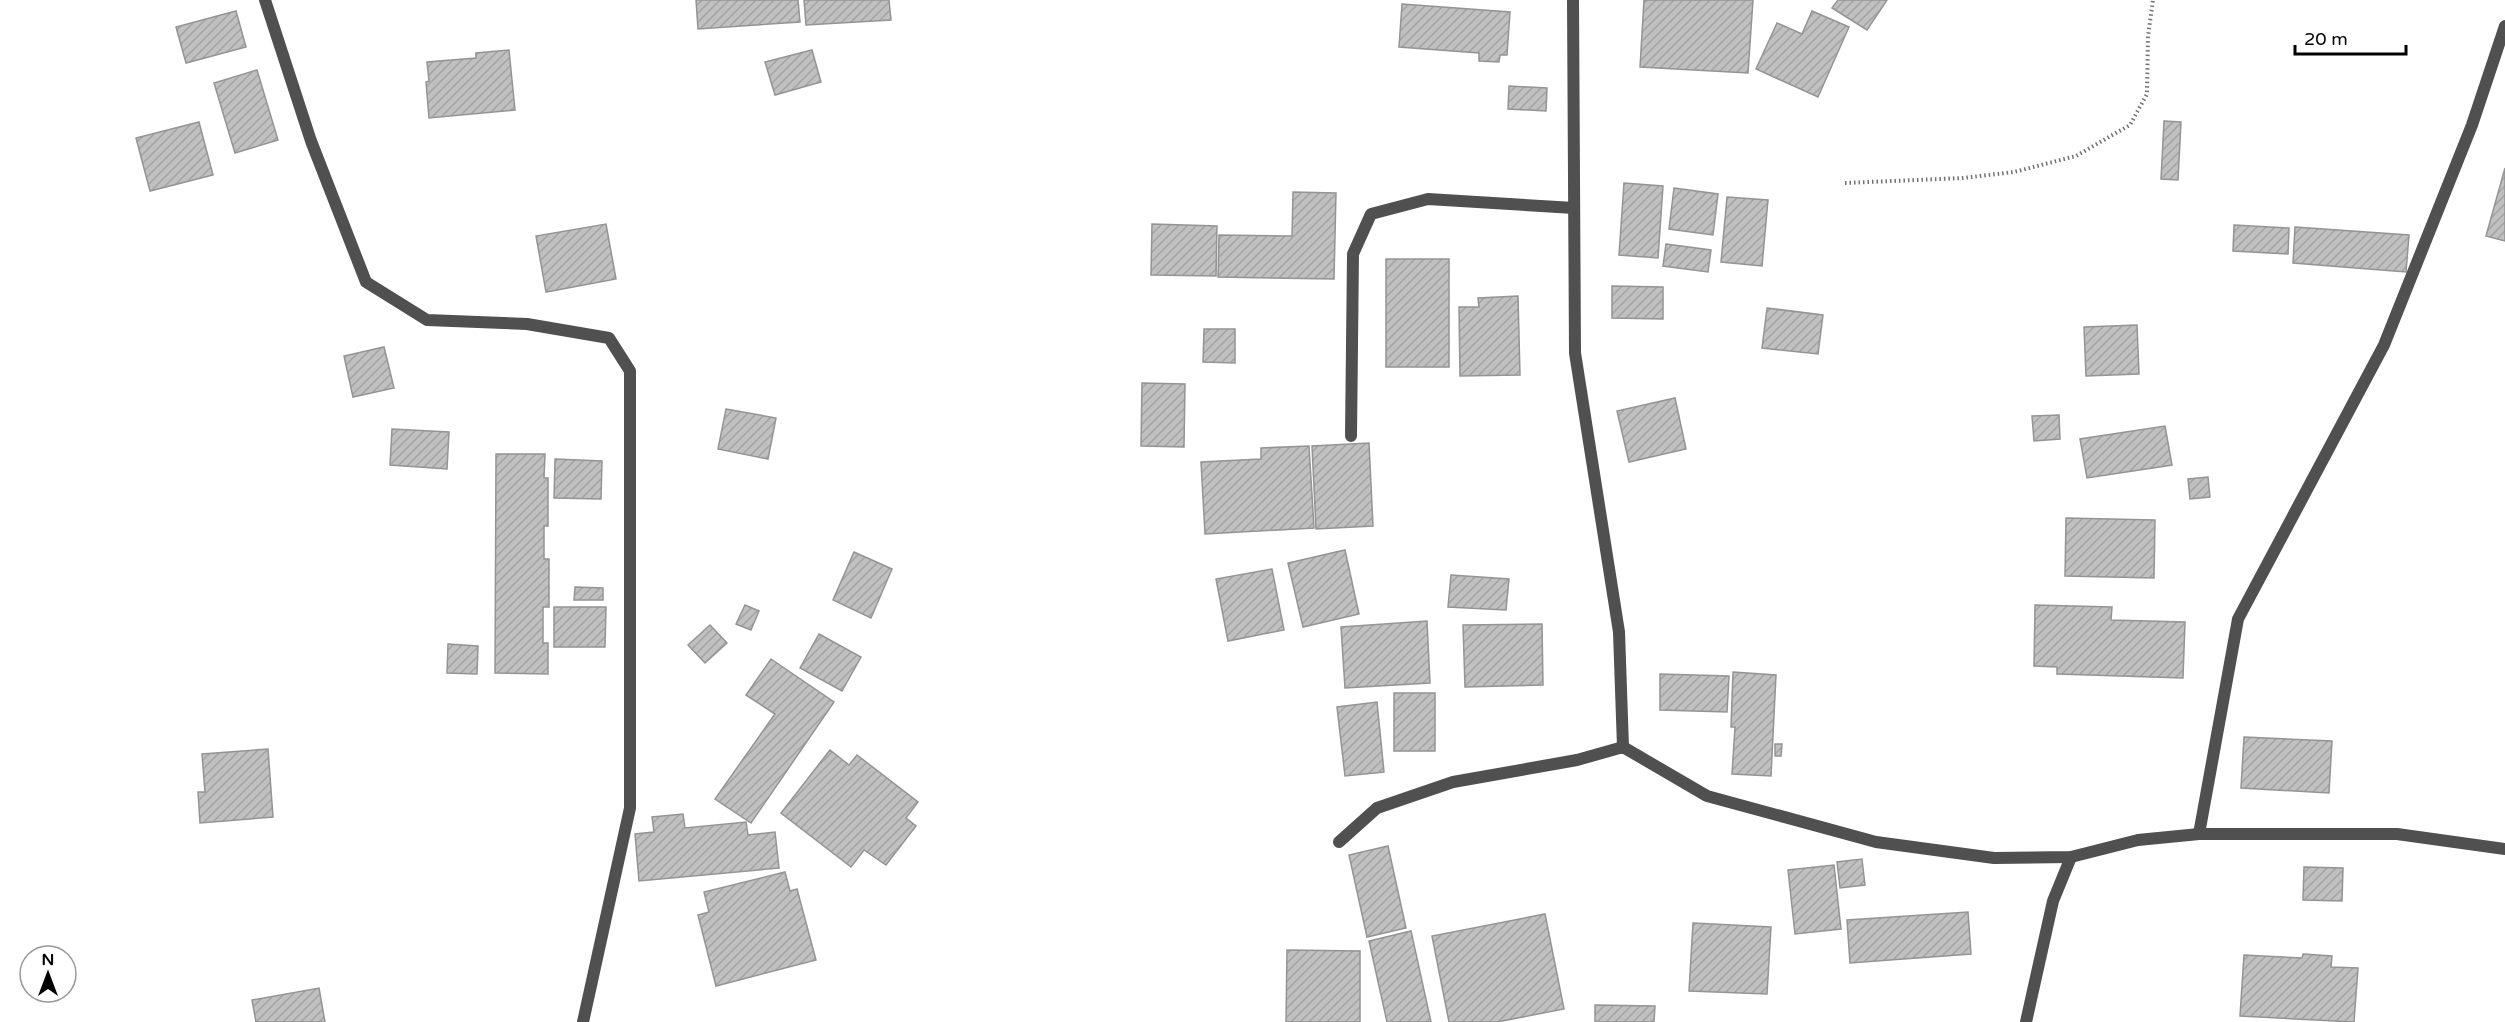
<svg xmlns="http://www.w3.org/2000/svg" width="2505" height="1022" font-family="'Varela Round',sans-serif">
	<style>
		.building { fill: url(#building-hatch); stroke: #949494; stroke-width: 1.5 }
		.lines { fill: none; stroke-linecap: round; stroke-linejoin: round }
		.path { stroke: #727272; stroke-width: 4; stroke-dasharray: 1.5 3; stroke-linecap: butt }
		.street { stroke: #505050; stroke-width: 12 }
	</style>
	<defs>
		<pattern id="building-hatch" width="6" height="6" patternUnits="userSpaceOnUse" patternTransform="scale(1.5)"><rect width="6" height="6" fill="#c0c0c0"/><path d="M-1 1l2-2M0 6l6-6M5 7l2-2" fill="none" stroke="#a3a3a3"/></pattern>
	</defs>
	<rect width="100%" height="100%" fill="#fff"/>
	<g class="building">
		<path d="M696,0h102l2,22 -102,7z"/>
		<path d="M804,0h85l2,20 -85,5z"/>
		<path d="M1644,0h109l-5,73 -108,-6z"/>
		<path d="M1838,0h49l-20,30 -35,-22z"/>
		<path d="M1402,4l108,8 -3,43h-7l-1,7 -20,-1v-8l-80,-6z"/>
		<path d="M236,11l10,36 -60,16 -10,-36z"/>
		<path d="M1812,11l37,16 -31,70 -62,-28 21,-46 25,11z"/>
		<path d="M509,50l6,60 -86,8 -3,-36 3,-1 -2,-19 49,-4v-5z"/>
		<path d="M812,50l9,32 -46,13 -10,-33z"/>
		<path d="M257,70l21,70 -43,13 -21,-70z"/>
		<path d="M1509,86l38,2 -1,23 -38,-2z"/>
		<path d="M2164,121l17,1 -3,58 -17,-1z"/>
		<path d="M199,122l14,53 -63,16 -14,-53z"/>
		<path d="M2505,168v73l-19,-5z"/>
		<path d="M1624,183l39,3 -5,72 -39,-3z"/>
		<path d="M1674,188l44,6 -5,41 -44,-6z"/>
		<path d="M1293,192l43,1 -2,86 -116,-2 1,-42 73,1z"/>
		<path d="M1727,197l41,3 -6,66 -41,-4z"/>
		<path d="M606,224l10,55 -70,13 -10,-56z"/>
		<path d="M1152,224l65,2 -1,50 -65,-1z"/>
		<path d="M2234,225l55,3 -1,26 -55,-3z"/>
		<path d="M2295,227l114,8 -3,37 -113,-9z"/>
		<path d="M1666,244l45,6 -3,22 -45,-6z"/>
		<rect x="1386" y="259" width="63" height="108"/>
		<path d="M1612,286l51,1v32l-51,-1z"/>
		<path d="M1518,296l2,79 -60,1 -1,-69h20l-1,-9z"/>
		<path d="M1767,308l56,7 -5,39 -56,-6z"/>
		<path d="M2137,325l2,49 -53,2 -2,-49z"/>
		<path d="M1204,329h31v34l-32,-1z"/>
		<path d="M384,347l10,41 -41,9 -9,-41z"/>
		<path d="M1142,383l43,1 -1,63 -43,-1z"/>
		<path d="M1675,398l11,51 -57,13 -12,-51z"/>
		<path d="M726,409l50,9 -8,41 -50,-10z"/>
		<path d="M2059,415l1,24 -26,2 -2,-25z"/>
		<path d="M2165,426l7,39 -85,13 -7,-39z"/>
		<path d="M392,429l57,3 -2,37 -57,-4z"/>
		<path d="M1369,443l4,83 -57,3 -4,-83z"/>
		<path d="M1309,446l5,82 -109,6 -4,-72 60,-3v-11z"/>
		<path d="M496,454h49l-1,24h4v48h-4v33h5v48h-6v36h5v31l-53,-1z"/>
		<path d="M555,459l47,2 -1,38 -47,-1z"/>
		<path d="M2208,477l2,20 -20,2 -2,-20z"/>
		<path d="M2066,518l89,2 -1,58 -89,-2z"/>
		<path d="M1345,550l14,64 -56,13 -15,-64z"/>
		<path d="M854,552l38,17 -21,49 -38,-18z"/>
		<path d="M1272,569l12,61 -56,11 -12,-62z"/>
		<path d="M1451,575l58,4 -3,31 -58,-3z"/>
		<path d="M575,587l28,1v12h-29z"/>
		<path d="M745,605l14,6 -8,19 -15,-6z"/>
		<path d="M2035,605l77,2 -1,13 74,2 -2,56 -126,-4v-7l-23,-1z"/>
		<path d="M554,607h52l-1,40h-51z"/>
		<path d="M1427,621l3,62 -85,5 -4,-61z"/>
		<path d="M1542,624l1,61 -78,2 -2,-62z"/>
		<path d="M710,625l17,18 -22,20 -17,-18z"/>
		<path d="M819,634l42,23 -19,34 -42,-23z"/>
		<path d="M448,644l30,2 -1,28 -30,-1z"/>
		<path d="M771,659l63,43 -83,121 -36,-24 60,-85 -29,-19z"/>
		<path d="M1733,672l43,3 -5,101 -39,-2 3,-47h-4z"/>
		<path d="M1660,674l69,2 -2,36 -67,-2z"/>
		<rect x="1394" y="693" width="41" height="58"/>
		<path d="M1377,702l7,70 -39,4 -8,-69z"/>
		<path d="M2244,737l88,4 -3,52 -88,-5z"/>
		<path d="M1775,744h7l-1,12h-6z"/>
		<path d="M268,749l5,68 -73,6 -2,-31h7l-3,-38z"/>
		<path d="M830,750l19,15 8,-10 61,47 -12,16 10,8 -30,39 -22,-15 -13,17 -70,-54z"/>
		<path d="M683,814l2,14 61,-6 2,13 27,-3 4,36 -140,13 -4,-47 19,-2 -2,-15z"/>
		<path d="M1388,846l18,82 -39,9 -18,-82z"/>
		<path d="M1862,859l3,26 -25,3 -3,-26z"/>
		<path d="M1834,865l7,64 -46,5 -7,-64z"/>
		<path d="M2304,867l39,1 -1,33 -39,-1z"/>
		<path d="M785,872l5,19 7,-2 19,71 -100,26 -18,-71 11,-3 -5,-20z"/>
		<path d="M1968,912l3,42 -121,9 -3,-43z"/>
		<path d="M1545,914l19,95 -67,13h-48l-17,-86z"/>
		<path d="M1693,923l78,4 -4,67 -78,-3z"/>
		<path d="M1411,931l20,91h-44l-18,-81z"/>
		<path d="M1287,950l73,1v71h-74z"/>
		<path d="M2303,954l29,2 -1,11 27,1 -4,54 -114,-6 4,-61 58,3z"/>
		<path d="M319,988l6,34h-69l-4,-22z"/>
		<path d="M1595,1005l60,1 -1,16h-59z"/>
	</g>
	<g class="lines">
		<path class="path" d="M1845,183l118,-5 51,-6 62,-16 54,-31 17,-31 1,-58 5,-36"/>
		<g class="street">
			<path d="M265,0l46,141 55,141 61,38 100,4 82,14 21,33v437l-47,214"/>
			<path d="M1573,0l2,353 44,279 4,115"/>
			<path d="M1351,436l2,-182 18,-40 57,-15 146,9"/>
			<path d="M2199,834l39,-215 146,-274 88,-220 33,-99"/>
			<path d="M1339,842l38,-34 76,-26 124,-22 46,-13 84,49 169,46 118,16 77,-1 67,-17 61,-6h198l108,15"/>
			<path d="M2026,1022l27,-121 18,-44"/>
		</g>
	</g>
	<g transform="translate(48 974)"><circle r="28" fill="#ffffff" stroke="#999999" stroke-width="1.5"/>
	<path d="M0-4.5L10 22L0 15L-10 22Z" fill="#000000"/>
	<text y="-9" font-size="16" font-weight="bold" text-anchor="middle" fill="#000000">N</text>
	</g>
	<path d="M2295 45v9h111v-9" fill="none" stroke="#000000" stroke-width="3"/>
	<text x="2304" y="45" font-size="18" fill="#000000" stroke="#ffffff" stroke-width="4.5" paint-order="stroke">20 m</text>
</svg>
